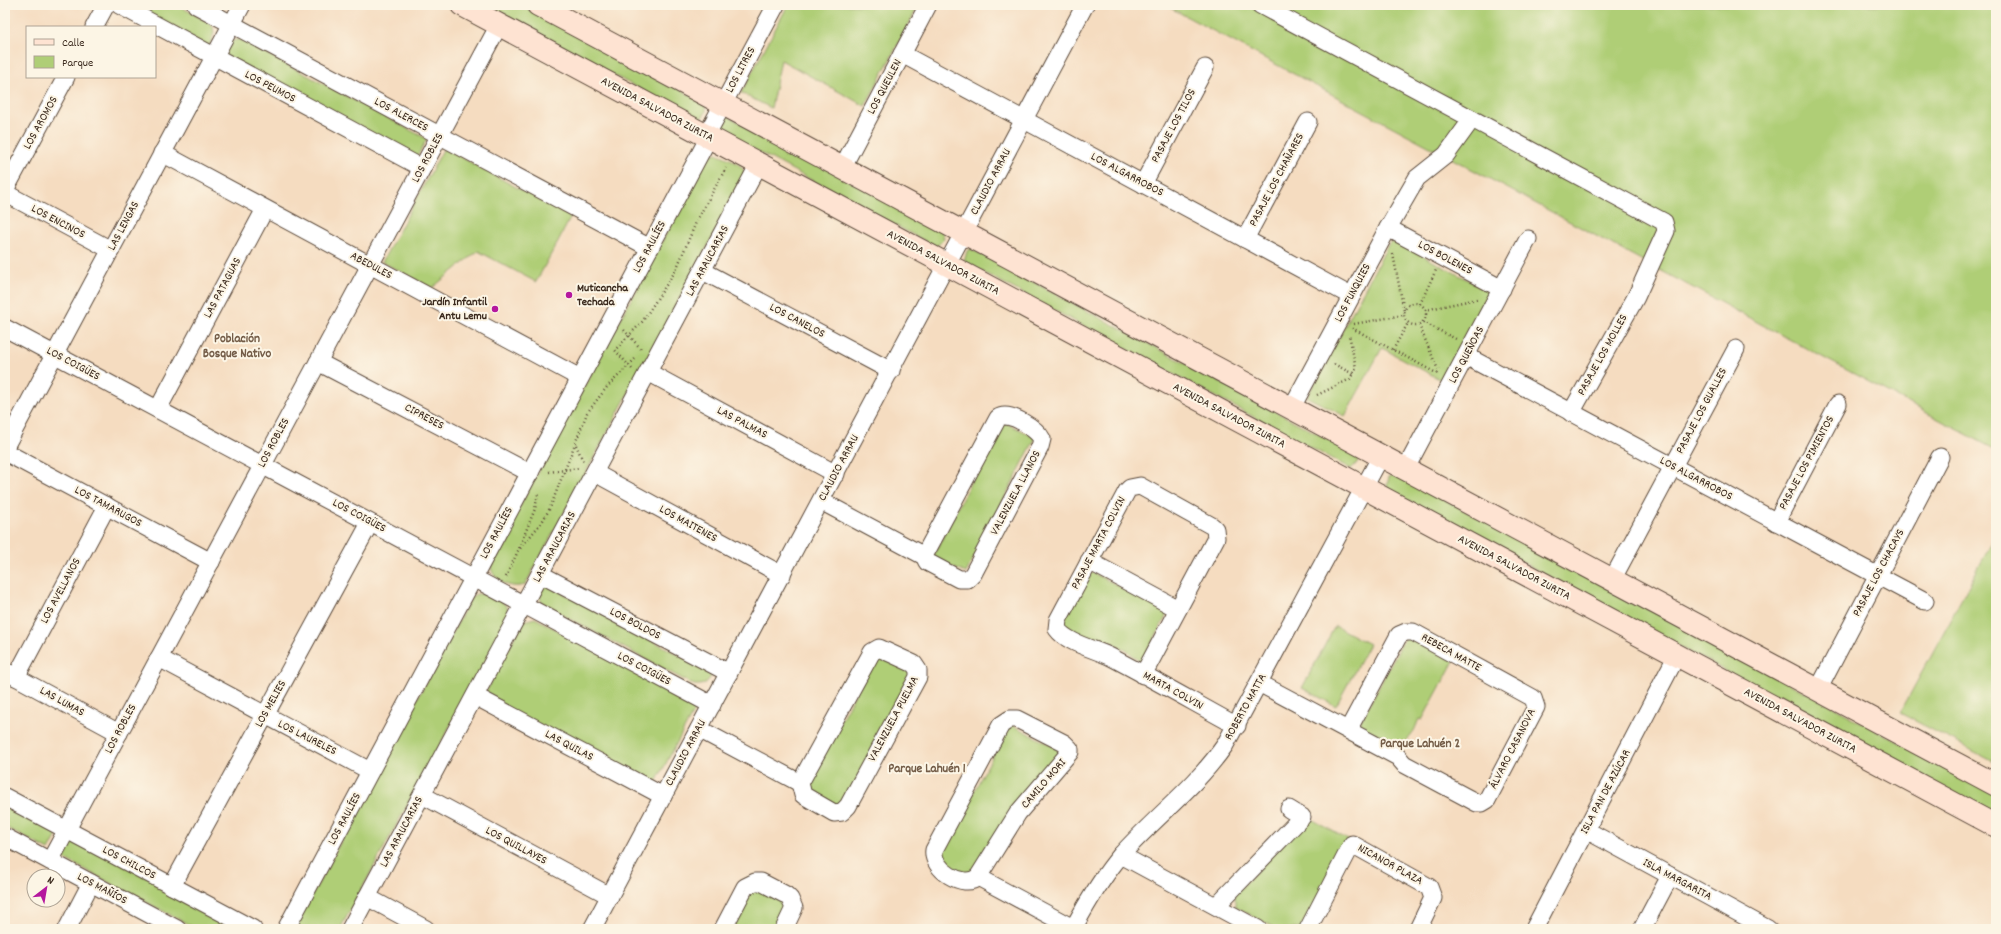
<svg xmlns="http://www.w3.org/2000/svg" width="2001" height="934" font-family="Dekko,sans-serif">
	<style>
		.green { fill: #afce76; stroke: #757c4a }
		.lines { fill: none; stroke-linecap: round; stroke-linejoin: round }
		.street-casing { stroke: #574536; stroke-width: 19 }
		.secondary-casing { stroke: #574536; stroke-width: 24 }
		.path { stroke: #574536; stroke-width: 2.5; stroke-dasharray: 1 3; stroke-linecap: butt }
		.street { stroke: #fff; stroke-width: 17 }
		.secondary { stroke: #fee3d2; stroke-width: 22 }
		.poi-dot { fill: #b5179e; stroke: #fcf5e5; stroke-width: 1.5 }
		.labels { text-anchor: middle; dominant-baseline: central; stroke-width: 4; stroke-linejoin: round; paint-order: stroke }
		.street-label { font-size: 12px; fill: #3b2a1e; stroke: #fcf5e5 }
		.poi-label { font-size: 12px; font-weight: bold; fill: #3b2a1e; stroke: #fcf5e5; text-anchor: start }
		.neighbourhood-label { font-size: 13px; font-weight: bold; fill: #745d48; stroke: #fcf5e5 }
	</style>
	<rect width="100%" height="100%" fill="#fcf5e5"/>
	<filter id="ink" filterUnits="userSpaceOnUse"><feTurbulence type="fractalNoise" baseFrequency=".025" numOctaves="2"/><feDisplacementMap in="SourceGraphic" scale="8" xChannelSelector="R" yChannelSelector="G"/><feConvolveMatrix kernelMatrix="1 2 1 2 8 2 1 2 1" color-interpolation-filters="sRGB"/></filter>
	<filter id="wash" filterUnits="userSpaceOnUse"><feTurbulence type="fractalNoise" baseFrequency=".012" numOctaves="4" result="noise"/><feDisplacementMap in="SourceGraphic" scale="16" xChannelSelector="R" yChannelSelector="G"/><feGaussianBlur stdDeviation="0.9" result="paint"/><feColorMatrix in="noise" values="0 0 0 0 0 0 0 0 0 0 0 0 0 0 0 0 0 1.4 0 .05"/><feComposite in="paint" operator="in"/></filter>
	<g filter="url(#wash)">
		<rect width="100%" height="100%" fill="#f5dcc0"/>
		<g class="green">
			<path d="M126,5h51l32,17 4,5 1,6 -6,16z"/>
			<path d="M480,5h41l184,98c3,8 0,12 -6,17z"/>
			<path d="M788,5h131l-54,101 -84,-46 -10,48 -30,-15z"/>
			<path d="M1165,5h831v445z"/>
			<path d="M239,39l188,100 -12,21 -193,-104 8,-14z"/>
			<path d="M727,116l215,114 2,9 -8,8 -218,-117v-5z"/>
			<path d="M444,148l127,69 -35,65 -58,-31 -46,37 -50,-26z"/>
			<path d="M716,153c11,5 29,10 29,24l-220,408c-17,5 -37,-6 -34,-25l217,-404z"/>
			<path d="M1392,242h5l86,46 4,4 -1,7 -43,82 -61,-33 -37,68 -38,-19 81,-152z"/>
			<path d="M971,249l388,207 -2,7 -6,6 -387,-207 3,-11z"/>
			<path d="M1001,421l35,16 -70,136 -34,-14z"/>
			<path d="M1396,474l600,320v22l-608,-326 -1,-5 2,-8z"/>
			<path d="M1996,535v228l-96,-50z"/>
			<path d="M1089,571l80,40 -28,52 -12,-11 -20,-11 -5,7 -39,-16 -3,-10z"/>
			<path d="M544,583l169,90c-5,9 -8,13 -19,12l-152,-81 -3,-10z"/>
			<path d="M476,594c13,-1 38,8 32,25l-168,310h-46l177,-331z"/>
			<path d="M535,618l155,84 3,4 1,5 -38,71 -4,3 -163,-86 -3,-7 37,-71z"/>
			<path d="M1335,626l34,18 -33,62 -34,-18z"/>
			<path d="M1406,636l48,25 -32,59 -3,-1c-3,6 -5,15 -11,20 -13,12 -34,-5 -46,-12l-3,-3z"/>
			<path d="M878,653l36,20 -72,135 -32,-14 -4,-12z"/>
			<path d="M1010,724l52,27 -87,124 -9,3 -28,-20z"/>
			<path d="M5,801l55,29 -11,20 -44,-23z"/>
			<path d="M1308,817l42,24 -46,88h-27l-42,-22v-13z"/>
			<path d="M74,837l172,92h-49l-134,-71z"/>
			<path d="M754,887l34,16 -10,26h-49z"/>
		</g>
	</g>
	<g filter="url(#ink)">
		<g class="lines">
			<g class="street-casing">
				<g id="street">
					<path d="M119,5l303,163"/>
					<path d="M196,5l454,243"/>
					<path d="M1260,5l404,217 2,9 -30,66 -65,116"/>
					<path d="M94,27l12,-22"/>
					<path d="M902,54l449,242"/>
					<path d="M706,136l70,-131"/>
					<path d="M162,153l418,225"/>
					<path d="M842,168l86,-163"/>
					<path d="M1143,184l62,-116"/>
					<path d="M5,190l61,-113"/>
					<path d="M5,193l106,57"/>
					<path d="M1388,228l114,61"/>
					<path d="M1245,239l63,-117"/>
					<path d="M703,271l188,100"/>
					<path d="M5,328l707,377"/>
					<path d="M1466,356l459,245"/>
					<path d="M318,362l212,111"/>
					<path d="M648,372l188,102"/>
					<path d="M158,409l107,-200"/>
					<path d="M1291,409l97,-181 29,-50 29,-23 26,-36"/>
					<path d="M5,447l237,-442"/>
					<path d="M5,452l206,110"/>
					<path d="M1405,470l123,-231"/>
					<path d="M595,473l187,102"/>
					<path d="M821,501l103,55 3,6 32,17h9l5,-5 67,-127 2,-8c-5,-10 -33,-29 -44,-21l-74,138"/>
					<path d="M1776,522l62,-118"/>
					<path d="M1089,561l89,48"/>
					<path d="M540,574l189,99"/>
					<path d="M1612,580l124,-231"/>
					<path d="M879,648l35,16 4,6v7l-70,129 -6,6 -8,1 -31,-18 -3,-12 72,-131z"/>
					<path d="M159,658l211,113"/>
					<path d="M5,671l114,62"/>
					<path d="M1143,675l73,-137 -1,-9 -3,-3 -72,-40 -10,2 -3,3 -69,129 -1,9c10,14 38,20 54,28 42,22 84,46 126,69"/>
					<path d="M16,677l91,-171"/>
					<path d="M1259,683l139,74 6,7 73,39h5l5,-3 49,-93 -3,-9 -120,-66h-7l-7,3 -51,95"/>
					<path d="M1818,690l122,-233"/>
					<path d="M475,696l188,100"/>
					<path d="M1010,719h7l47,24 6,6v3l-52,61 -40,64c-14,13 -47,-8 -44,-27l67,-125z"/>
					<path d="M699,729l101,54"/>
					<path d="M422,795l188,101"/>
					<path d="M5,797l248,132"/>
					<path d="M1586,830l182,99"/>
					<path d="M5,837l172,92"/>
					<path d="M1121,855l137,74"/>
					<path d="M50,861l449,-836"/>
					<path d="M978,877l95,51"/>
					<path d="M172,886l198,-363"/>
					<path d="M367,897l59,32"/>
					<path d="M1216,906l86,-89 -13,-8"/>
					<path d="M67,929l24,-46"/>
					<path d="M286,929l423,-792"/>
					<path d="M350,929l409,-765"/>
					<path d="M592,929l493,-924"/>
					<path d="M723,929l22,-42 10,-5h6l25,13 4,4 4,9 -10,21"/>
					<path d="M1073,929c14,-26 29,-52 48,-74 34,-38 75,-68 104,-110l156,-289"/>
					<path d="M1308,929l44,-85 77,43 4,11 -15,31"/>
					<path d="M1534,929l143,-274"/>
					<path d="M1642,929l28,-53"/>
				</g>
			</g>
			<g class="secondary-casing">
				<g id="secondary">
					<path d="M462,5l1534,821"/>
					<path d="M538,5l1458,780"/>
				</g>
			</g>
			<g class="path">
				<path d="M1393,254l11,57"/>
				<circle cx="1415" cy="314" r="11"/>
				<path d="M1420,304l16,-34"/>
				<path d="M1425,310l52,-11"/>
				<path d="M1423,322l33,17"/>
				<path d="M1354,324l49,-9"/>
				<path d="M1419,325l20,47"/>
				<path d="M1352,328l86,46"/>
				<path d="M624,330l18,20"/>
				<path d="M1393,350l15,-27"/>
				<path d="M1334,364l19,10"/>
				<path d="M632,369l-17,-19 27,-28 34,-52 21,-50 29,-52"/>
				<path d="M1317,395l33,-16 6,-11 -7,-34"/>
				<path d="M576,445l7,16"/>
				<path d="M549,472l30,-4"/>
				<path d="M519,548l16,-39 3,-15"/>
				<path d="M506,577l12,-26 24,-29 8,-14 37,-95 20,-26 28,-28"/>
			</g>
			<use href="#street" class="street"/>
			<use href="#secondary" class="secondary"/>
		</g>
	</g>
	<g class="poi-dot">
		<circle cx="569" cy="295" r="4"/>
		<circle cx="495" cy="309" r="4"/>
	</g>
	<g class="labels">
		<g class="street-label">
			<text transform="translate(741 70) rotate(-62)">LOS LITRES</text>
			<text transform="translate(270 87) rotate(28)">LOS PEUMOS</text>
			<text transform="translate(885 87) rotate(-62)">LOS QUEULEN</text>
			<text transform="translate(657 110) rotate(28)">AVENIDA SALVADOR ZURITA</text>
			<text transform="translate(401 115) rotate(28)">LOS ALERCES</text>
			<text transform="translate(41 123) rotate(-61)">LOS AROMOS</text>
			<text transform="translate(1174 126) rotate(-62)">PASAJE LOS TILOS</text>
			<text transform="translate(428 158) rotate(-62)">LOS ROBLES</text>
			<text transform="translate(1127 175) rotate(28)">LOS ALGARROBOS</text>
			<text transform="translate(1277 180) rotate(-62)">PASAJE LOS CHAÑARES</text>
			<text transform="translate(991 182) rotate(-62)">CLAUDIO ARRAU</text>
			<text transform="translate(58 222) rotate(28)">LOS ENCINOS</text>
			<text transform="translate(124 226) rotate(-62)">LAS LENGAS</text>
			<text transform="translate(650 247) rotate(-62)">LOS RAULÍES</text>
			<text transform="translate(1445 258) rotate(28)">LOS BOLENES</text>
			<text transform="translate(708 261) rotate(-62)">LAS ARAUCARIAS</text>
			<text transform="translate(943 263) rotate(28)">AVENIDA SALVADOR ZURITA</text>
			<text transform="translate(371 266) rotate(28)">ABEDULES</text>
			<text transform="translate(223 288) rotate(-62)">LAS PATAGUAS</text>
			<text transform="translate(1353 293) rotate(-62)">LOS FUNQUIES</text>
			<text transform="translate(797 321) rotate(28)">LOS CANELOS</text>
			<text transform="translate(1467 355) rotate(-62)">LOS QUEÑOAS</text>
			<text transform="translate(1603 355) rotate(-61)">PASAJE LOS MOLLES</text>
			<text transform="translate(73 364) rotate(28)">LOS COIGÜES</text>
			<text transform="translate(1702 411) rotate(-62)">PASAJE LOS GUALLES</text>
			<text transform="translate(1229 416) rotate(28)">AVENIDA SALVADOR ZURITA</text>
			<text transform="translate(424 417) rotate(28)">CIPRESES</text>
			<text transform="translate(742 423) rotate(28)">LAS PALMAS</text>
			<text transform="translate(274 443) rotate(-62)">LOS ROBLES</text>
			<text transform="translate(1807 463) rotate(-62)">PASAJE LOS PIMIENTOS</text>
			<text transform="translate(839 468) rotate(-62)">CLAUDIO ARRAU</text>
			<text transform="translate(1696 479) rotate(28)">LOS ALGARROBOS</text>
			<text transform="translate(1016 493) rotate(-62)">VALENZUELA LLANOS</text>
			<text transform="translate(108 507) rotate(28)">LOS TAMARUGOS</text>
			<text transform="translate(359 516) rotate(28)">LOS COIGÜES</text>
			<text transform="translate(688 524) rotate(29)">LOS MAITENES</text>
			<text transform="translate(497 533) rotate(-62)">LOS RAULÍES</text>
			<text transform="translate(1099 543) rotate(-62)">PASAJE MARTA COLVIN</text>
			<text transform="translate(555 547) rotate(-62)">LAS ARAUCARIAS</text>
			<text transform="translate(1514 568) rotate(28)">AVENIDA SALVADOR ZURITA</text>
			<text transform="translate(1879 573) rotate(-62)">PASAJE LOS CHACAYS</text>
			<text transform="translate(61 591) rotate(-62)">LOS AVELLANOS</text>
			<text transform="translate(635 624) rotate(28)">LOS BOLDOS</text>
			<text transform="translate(1451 653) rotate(29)">REBECA MATTE</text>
			<text transform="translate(644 669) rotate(28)">LOS COIGÜES</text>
			<text transform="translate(1173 691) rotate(29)">MARTA COLVIN</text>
			<text transform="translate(62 702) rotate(29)">LAS LUMAS</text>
			<text transform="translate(271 704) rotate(-61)">LOS MELIES</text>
			<text transform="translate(1246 707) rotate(-61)">ROBERTO MATTA</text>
			<text transform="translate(894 719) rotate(-62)">VALENZUELA PUELMA</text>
			<text transform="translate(1800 721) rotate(28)">AVENIDA SALVADOR ZURITA</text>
			<text transform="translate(121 729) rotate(-62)">LOS ROBLES</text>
			<text transform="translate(307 738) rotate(27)">LOS LAURELES</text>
			<text transform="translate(569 746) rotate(28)">LAS QUILAS</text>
			<text transform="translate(1513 749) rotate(-63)">ÁLVARO CASANOVA</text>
			<text transform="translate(686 753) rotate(-62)">CLAUDIO ARRAU</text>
			<text transform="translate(1044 784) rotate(-49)">CAMILO MORI</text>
			<text transform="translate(1606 792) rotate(-62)">ISLA PAN DE AZÚCAR</text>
			<text transform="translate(345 819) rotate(-62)">LOS RAULÍES</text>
			<text transform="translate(402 832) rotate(-62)">LAS ARAUCARIAS</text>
			<text transform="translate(516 846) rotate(28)">LOS QUILLAYES</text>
			<text transform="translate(129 863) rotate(28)">LOS CHILCOS</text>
			<text transform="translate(1390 865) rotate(29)">NICANOR PLAZA</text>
			<text transform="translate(1677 880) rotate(28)">ISLA MARGARITA</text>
			<text transform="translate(102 889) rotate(28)">LOS MAÑÍOS</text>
		</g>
		<g class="poi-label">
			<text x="577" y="288">Muticancha<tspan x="577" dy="14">Techada</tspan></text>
			<text x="487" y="302" text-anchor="end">Jardín Infantil<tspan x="487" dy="14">Antu Lemu</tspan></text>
		</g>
		<g class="neighbourhood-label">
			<text x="237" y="339">Población<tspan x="237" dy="15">Bosque Nativo</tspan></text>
			<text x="1420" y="744">Parque Lahuén 2</text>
			<text x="927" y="769">Parque Lahuén 1</text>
		</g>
	</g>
	<rect width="2001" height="934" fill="none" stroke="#fcf5e5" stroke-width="20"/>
	<rect x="26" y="26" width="130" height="52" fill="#fcf5e5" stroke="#afa495"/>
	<rect x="34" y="39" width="20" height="6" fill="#fee3d2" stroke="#afa495"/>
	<text x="62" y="46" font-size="12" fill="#3b2a1e">Calle</text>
	<rect x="34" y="56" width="20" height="12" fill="#afce76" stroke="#afa495"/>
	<text x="62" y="66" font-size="12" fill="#3b2a1e">Parque</text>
	<g transform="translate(46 888) rotate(31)"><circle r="19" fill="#fcf5e5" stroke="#afa495"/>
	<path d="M0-3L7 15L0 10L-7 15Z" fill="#b5179e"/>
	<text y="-6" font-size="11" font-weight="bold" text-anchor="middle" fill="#3b2a1e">N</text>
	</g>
</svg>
